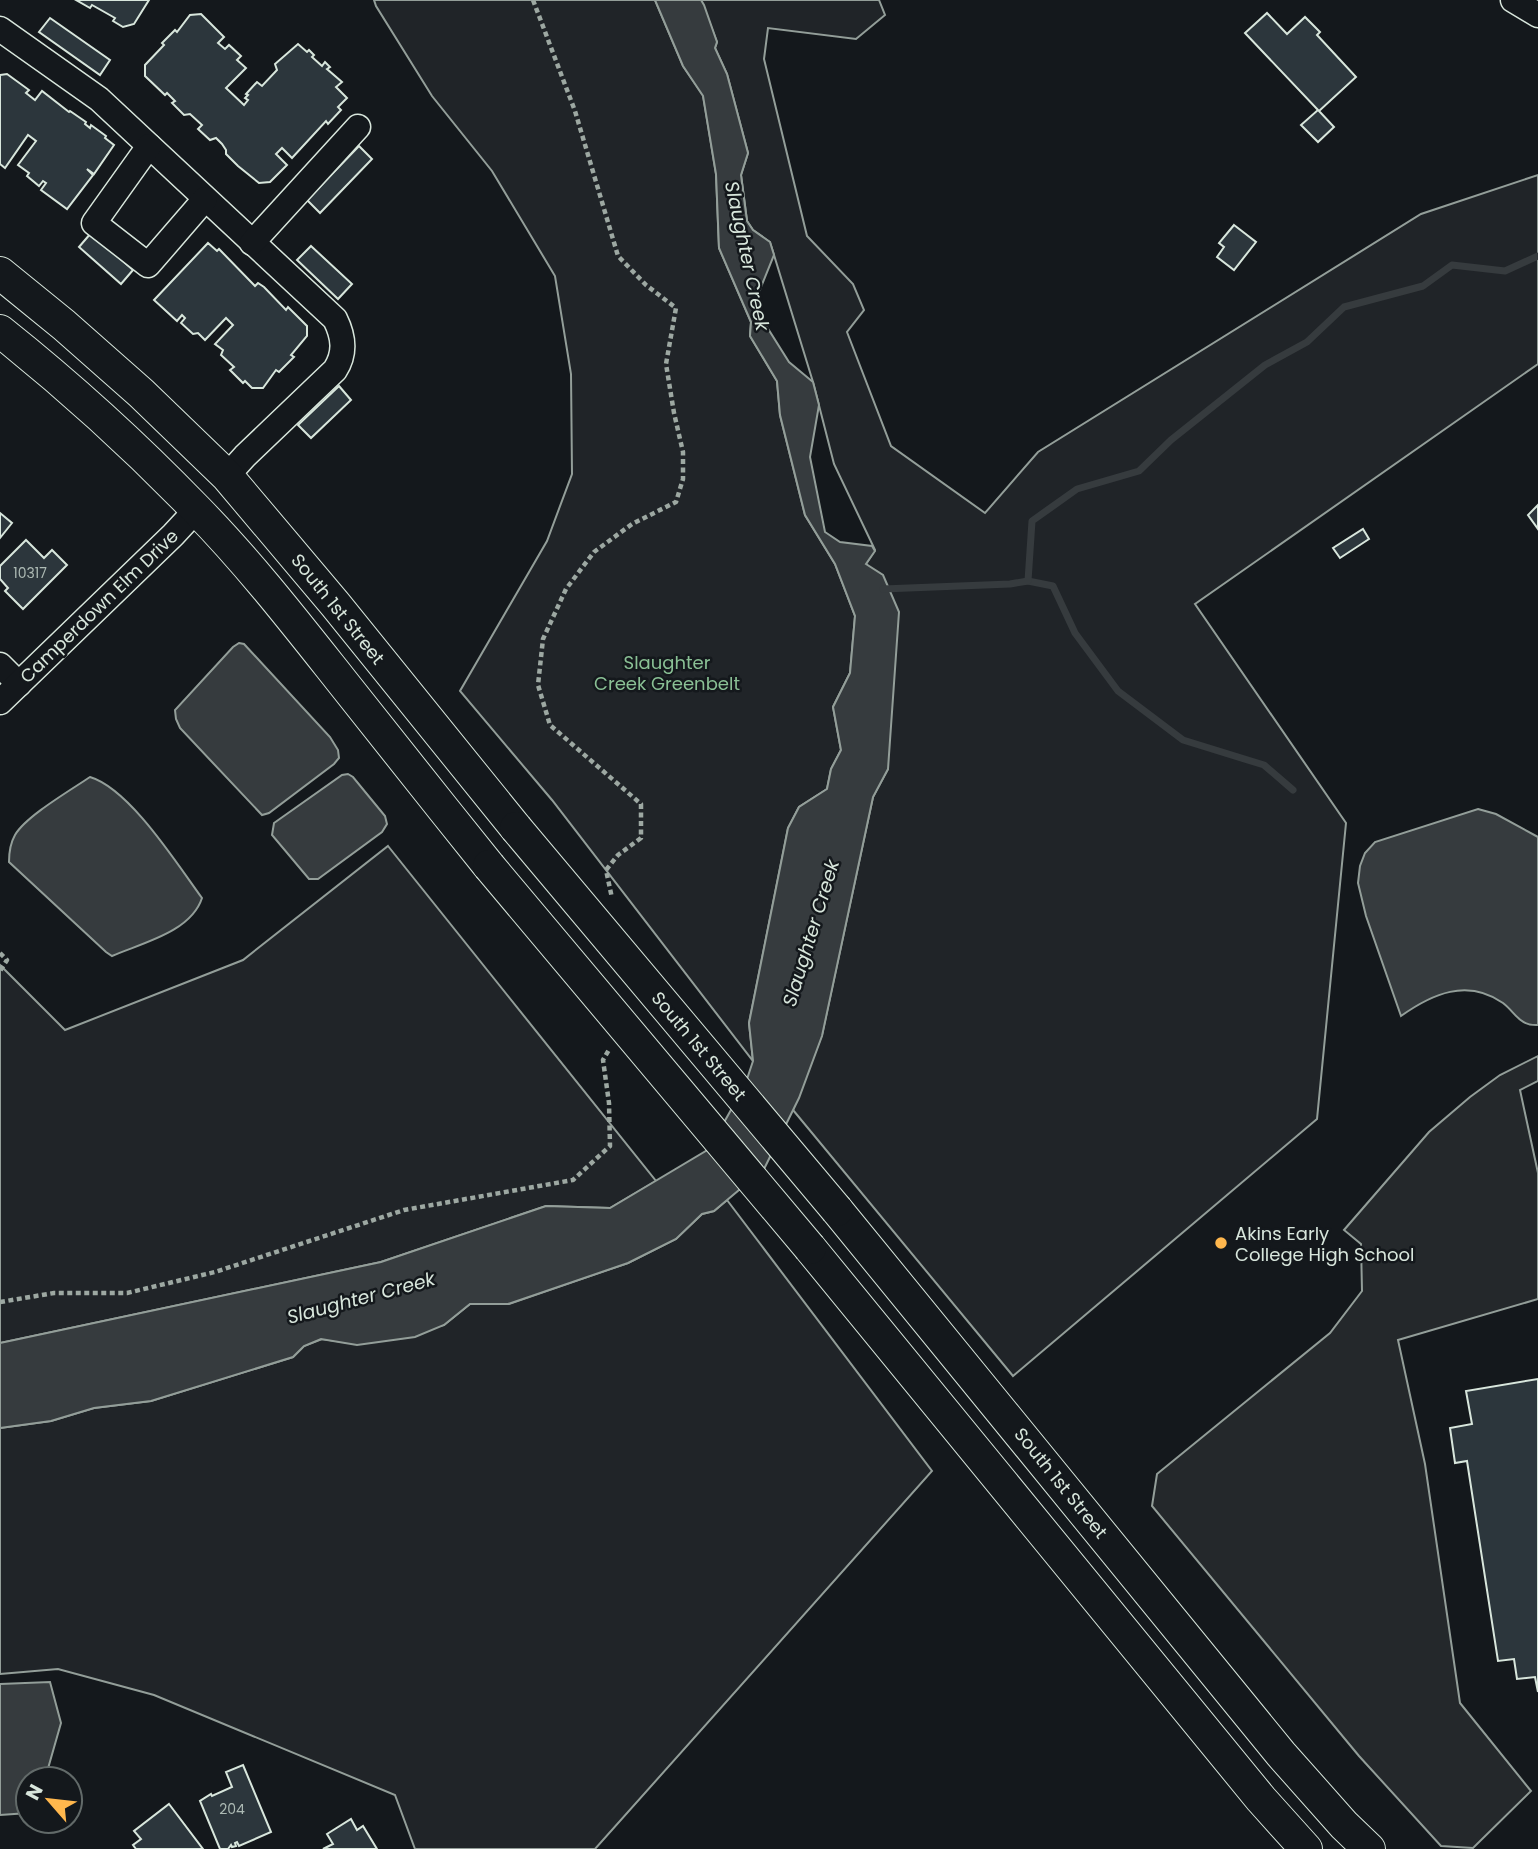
<svg xmlns="http://www.w3.org/2000/svg" width="1538" height="1849" font-family="Poppins,sans-serif">
	<style>
		.green { fill: #202428; stroke: #939e99; stroke-width: 2 }
		.parking { fill: #24282b; stroke: #939e99; stroke-width: 2 }
		.water { fill: #363b3e; stroke: #939e99; stroke-width: 2 }
		.lines { fill: none; stroke-linecap: round; stroke-linejoin: round }
		.stream { stroke: #363b3e; stroke-width: 7 }
		.building { fill: #2c363c; stroke: #d8e6dc; stroke-width: 2 }
		.minor-casing { stroke: #d8e6dc; stroke-width: 27 }
		.major-casing { stroke: #d8e6dc; stroke-width: 34 }
		.path { stroke: #9da8a2; stroke-width: 4.5; stroke-dasharray: 5 3.5; stroke-linecap: butt }
		.minor { stroke: #14181c; stroke-width: 24 }
		.major { stroke: #14181c; stroke-width: 32 }
		.major-bridge-casing { stroke: #d8e6dc; stroke-width: 34; stroke-linecap: butt }
		.major-bridge { stroke: #14181c; stroke-width: 32 }
		.poi-dot { fill: #ffb74d; stroke: #14181c; stroke-width: 2.5 }
		.labels { text-anchor: middle; dominant-baseline: central; stroke-width: 5; stroke-linejoin: round; paint-order: stroke }
		.number-label { font-size: 14px; fill: #adbab4 }
		.street-label { font-size: 18px; fill: #d8e6dc; stroke: #14181c }
		.park-label { font-size: 18px; fill: #8ac095; stroke: #14181c }
		.poi-label { font-size: 18px; fill: #d8e6dc; stroke: #14181c; text-anchor: start }
		.water-label { font-size: 19px; font-style: italic; fill: #d8e6dc; stroke: #14181c }
	</style>
	<rect width="100%" height="100%" fill="#14181c"/>
	<g class="green">
		<path d="M374,0h281l28,66 20,29 13,79 3,74 32,74 -1,14 27,45 3,34 25,100 30,49 20,52 -5,57 -17,34 8,43 -10,19 -4,20 -28,18 -11,21 -39,195 4,38 -201,-261 -92,-109 87,-150 25,-67 -1,-100 -16,-98 -63,-105 -60,-75 -56,-90z"/>
		<path d="M701,0h178l6,15 -29,24 -88,-11 -4,31 43,177 46,48 11,26 -17,22 44,114 94,67 53,-61 383,-238 117,-39v189l-343,240 151,219 -29,296 -304,257 -220,-266 29,-75 51,-238 15,-28 -22,-205 9,-14 -41,-86 -21,-82 -43,-140 -17,-12 -6,-9 -6,-46 7,-22 -21,-79 -12,-26 2,-6z"/>
		<path d="M388,846l268,335 -46,27 -64,-2 -165,56 -381,81v-378l65,65 178,-70z"/>
		<path d="M727,1200l205,271 -337,378h-180l-20,-54 -241,-100 -96,-26 -58,5v-246l51,-7 43,-13 57,-7 142,-44 11,-11 18,-7 35,5 87,-19 26,-21h39l119,-41 48,-24 26,-25 12,-3z"/>
	</g>
	<path class="parking" d="M1538,1056v25l-18,9 18,83v126l-140,41 27,124 35,239 71,88 -58,57 -32,-2 -82,-90 -207,-250 5,-32 173,-141 32,-42 -1,-47 -17,-14 85,-98 41,-35 30,-22z"/>
	<g class="water">
		<path d="M655,0h46l3,5 13,37 -2,6 12,26 21,79 -7,22 6,46 6,9 17,12 4,13 -15,37 3,27 27,43 24,20 6,23 -9,52 15,75 15,10 32,4 3,5 -9,13 17,11 16,37 -11,157 -15,28 -51,239 -23,62 -35,71 -50,42 -12,3 -26,25 -48,24 -120,41h-38l-26,21 -29,12 -58,8 -36,-6 -17,7 -11,11 -142,44 -57,7 -43,13 -51,7v-85l381,-81 165,-56 64,2 99,-59 36,-64 8,-24 -4,-38 39,-195 11,-21 28,-18 4,-20 10,-19 -8,-43 17,-34 5,-57 -20,-52 -30,-49 -25,-100 -3,-34 -27,-45 1,-14 -32,-74 -3,-74 -13,-78 -20,-30z"/>
		<path d="M239,643l5,1 86,93 8,13 1,8 -5,6 -65,49 -7,2 -82,-87 -4,-9 -1,-9 58,-63z"/>
		<path d="M348,774l5,3 32,39 2,8 -5,8 -64,47h-9l-37,-44 2,-12 68,-48z"/>
		<path d="M90,777c40,12 87,87 112,121 -11,34 -60,45 -90,58l-6,-4 -97,-90c0,-9 2,-20 6,-27 11,-19 56,-45 75,-58z"/>
		<path d="M1478,809l18,5 42,23v188c-19,1 -22,-12 -35,-22 -36,-25 -71,-9 -102,13l-35,-100 -8,-33 2,-17 5,-13 10,-11z"/>
		<path d="M50,1682l11,41 -16,56h-17v34l-28,2v-131z"/>
	</g>
	<g class="lines">
		<g class="stream">
			<path d="M1028,581l25,5 22,47 43,58 65,49 81,25 29,25"/>
			<path d="M883,589l127,-5 18,-3 4,-60 45,-32 62,-18 32,-31 94,-75 42,-23 37,-35 79,-21 29,-21 53,6 33,-15"/>
		</g>
	</g>
	<g class="building">
		<path d="M76,0h73l-15,24 -11,3 -10,-6 2,-3 -23,-13 -2,3z"/>
		<path d="M1267,13l20,21 18,-17 15,15 -3,3 39,42 -37,34 15,16 -16,15 -17,-17 17,-15 -73,-77z"/>
		<path d="M201,14l23,23 -6,6 7,6 4,-4 12,11 -4,4 9,8 -20,20 18,17 4,-5 -3,-2 3,-3 -2,-1 11,-12 5,4 15,-16 -2,-6 23,-20 9,8 2,-2 5,5 -2,2 10,9 3,-4 5,5 -3,2 15,13 -6,5 11,11 -9,9 3,3 -13,14 -2,-3 -34,37 -10,-10 -6,6 11,11 -17,17 -11,1 -21,-17 -12,-12v-4l-4,-6 -6,-6 -6,2 -12,-11 4,-4 -12,-11 -6,1 -12,-12 3,-2 -8,-8 -2,2 -20,-19v-11l19,-20 -2,-2 13,-13 2,2 13,-17z"/>
		<path d="M50,18l60,42 -10,15 -61,-43z"/>
		<path d="M7,74l22,16 -3,3 9,7 7,-9 27,21 1,-1 16,11 -1,2 5,4 1,-3 15,11 -1,2 9,7 -20,29 -7,-5 6,6 -26,34 -26,-19 5,-7 -3,-2 -4,5 -12,-10 2,-3 -11,-8 18,-24 -8,-6 -23,33 -5,-4v-89z"/>
		<path d="M359,146l13,13 -52,54 -13,-13z"/>
		<path d="M1234,225l22,17 -22,28 -17,-13 7,-10 -5,-4z"/>
		<path d="M91,233l42,37 -12,14 -42,-37z"/>
		<path d="M208,243l9,8 2,-2 36,37 3,-3 6,4 22,23 2,-3 19,19v10l-16,19 3,2 -15,15 -3,-2 -13,18h-11l-7,-7 -2,2 -13,-13 4,-3 -13,-12 2,-5 -8,-6 18,-19 -7,-7 -21,22 -7,-7 -5,1 -12,-11 4,-5 -3,-3 -5,6 -23,-21z"/>
		<path d="M311,246l41,38 -14,15 -41,-39z"/>
		<path d="M339,386l12,14 -40,38 -13,-13z"/>
		<path d="M1538,505v24l-10,-14z"/>
		<path d="M0,513l12,10 -12,15z"/>
		<path d="M1363,529l6,10 -29,19 -7,-10z"/>
		<path d="M26,540l18,18 8,-8 15,15 -44,44 -18,-18 3,-3 -8,-9v-13z"/>
		<path d="M1538,1379v313l-3,-15 -18,2 -3,-20 -16,2 -31,-200 -12,2 -5,-35 22,-4 -6,-33z"/>
		<path d="M243,1765l28,67 -32,14 -2,-4 -2,1 1,3 -4,1 -1,-2 -3,4h-8l-20,-48 11,-7 1,2 20,-9 -6,-15z"/>
		<path d="M169,1804l34,45h-67l-3,-4 8,-6 -7,-8z"/>
		<path d="M351,1819l6,11 6,-4 14,23h-54l10,-5 -6,-10z"/>
	</g>
	<g class="lines">
		<g class="minor-casing">
			<g id="minor">
				<path d="M1513,0l25,15"/>
				<path d="M0,29l99,70 236,220c9,18 11,34 0,51l-90,86 -18,20"/>
				<path d="M149,146l-55,77 54,42 57,-66"/>
				<path d="M252,243l106,-116"/>
				<path d="M0,665l19,19"/>
				<path d="M0,702l173,-167 24,-26"/>
			</g>
		</g>
		<g class="major-casing">
			<g id="major">
				<path d="M0,273l64,52 77,68 86,83 108,128 181,224"/>
				<path d="M0,331c69,55 135,115 196,178 52,53 98,112 144,170 50,63 99,125 149,187"/>
				<path d="M837,1210l444,544 63,71 25,24"/>
				<path d="M810,1248l451,551 45,50"/>
			</g>
		</g>
		<g class="path">
			<path d="M533,0l42,111 43,145 28,29 30,23 -10,56 8,49 9,39v27l-7,23 -44,22 -38,28 -28,37 -23,50 -5,46 12,40 91,79v34l-23,17 -12,15 6,28"/>
			<path d="M0,953l7,7 -7,11"/>
			<path d="M0,1302l54,-9h73l88,-21 189,-62 169,-30 37,-34 -1,-43 -6,-43 7,-12"/>
		</g>
		<use href="#minor" class="minor"/>
		<use href="#major" class="major"/>
		<g class="major-bridge-casing">
			<g id="major-bridge">
				<path d="M516,828l321,382"/>
				<path d="M489,866l321,382"/>
			</g>
		</g>
		<use href="#major-bridge" class="major-bridge"/>
	</g>
	<circle class="poi-dot" cx="1221" cy="1243" r="7"/>
	<g class="labels">
		<g class="number-label">
			<text x="30" y="573">10317</text>
			<text x="232" y="1809">204</text>
		</g>
		<g class="street-label">
			<text transform="translate(99 606) rotate(-44)">Camperdown Elm Drive</text>
			<text transform="translate(338 609) rotate(51)">South 1st Street</text>
			<text transform="translate(699 1046) rotate(50)">South 1st Street</text>
			<text transform="translate(1061 1483) rotate(51)">South 1st Street</text>
		</g>
		<g class="park-label">
			<text x="667" y="662">Slaughter<tspan x="667" dy="21">Creek Greenbelt</tspan></text>
		</g>
		<g class="poi-label">
			<text x="1235" y="1233">Akins Early<tspan x="1235" dy="21">College High School</tspan></text>
		</g>
		<g class="water-label">
			<text transform="translate(747 256) rotate(78)">Slaughter Creek</text>
			<text transform="translate(811 933) rotate(-73)">Slaughter Creek</text>
			<text transform="translate(361 1298) rotate(-15)">Slaughter Creek</text>
		</g>
	</g>
	<g transform="translate(49 1800) rotate(298)"><circle r="33" fill="#14181c" stroke="#626a69" stroke-width="2"/>
	<path d="M0-5L12 26L0 18L-12 26Z" fill="#ffb74d"/>
	<text y="-10" font-size="19" font-weight="bold" text-anchor="middle" fill="#d8e6dc">N</text>
	</g>
</svg>
